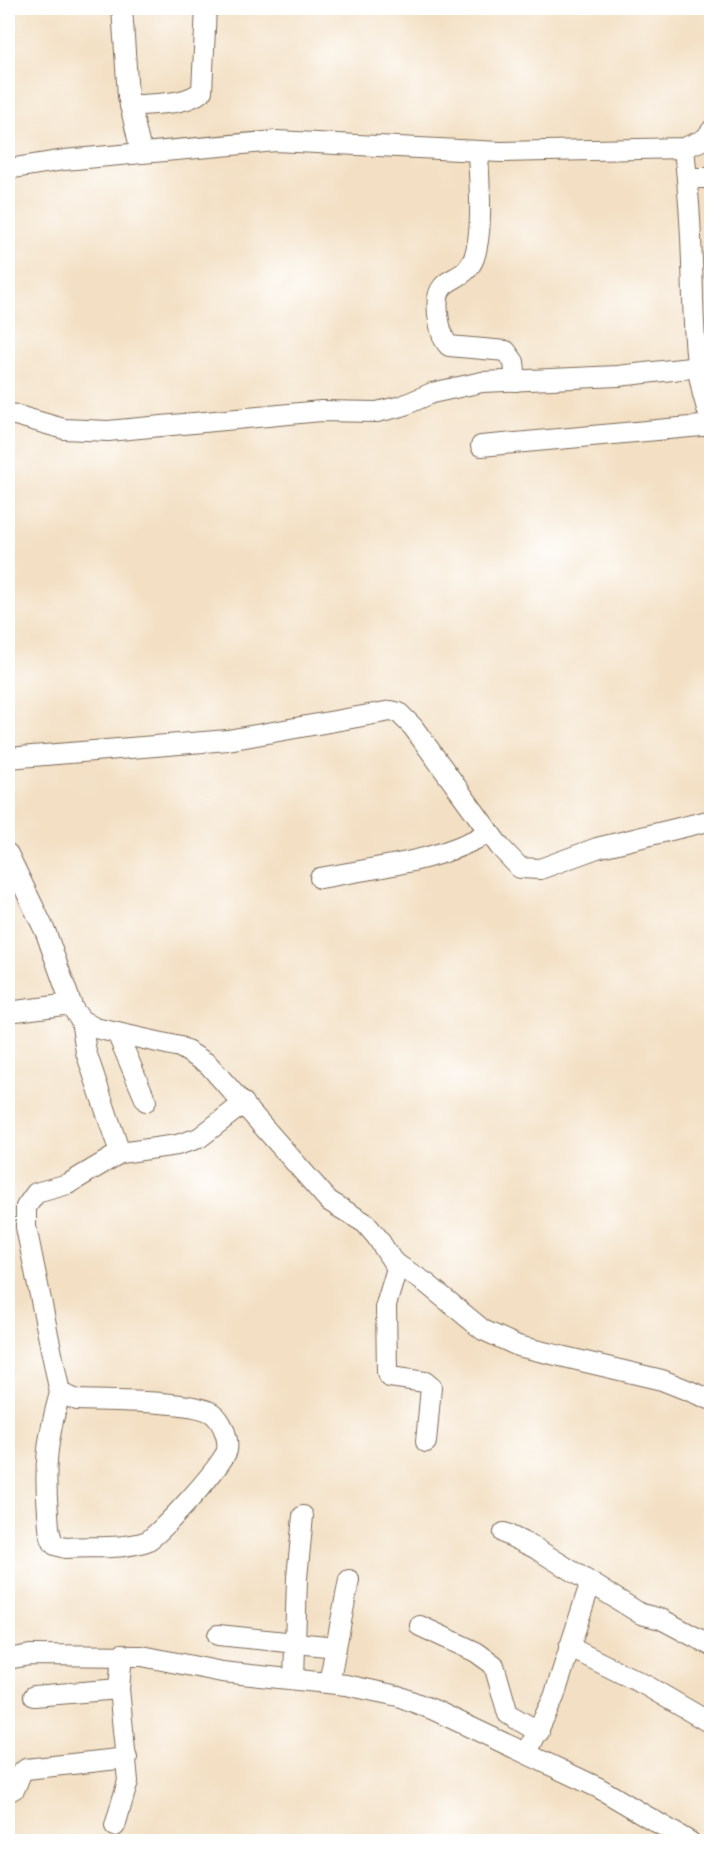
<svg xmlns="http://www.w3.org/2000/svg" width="719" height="1849" font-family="'Old Standard TT',serif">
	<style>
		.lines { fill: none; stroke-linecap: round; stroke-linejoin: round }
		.minor-casing { stroke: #7b6a58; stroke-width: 22 }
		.minor { stroke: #fff; stroke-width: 20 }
	</style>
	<rect width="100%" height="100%" fill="#fff"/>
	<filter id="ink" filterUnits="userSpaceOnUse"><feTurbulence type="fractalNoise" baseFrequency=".0167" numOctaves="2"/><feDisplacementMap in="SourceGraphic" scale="12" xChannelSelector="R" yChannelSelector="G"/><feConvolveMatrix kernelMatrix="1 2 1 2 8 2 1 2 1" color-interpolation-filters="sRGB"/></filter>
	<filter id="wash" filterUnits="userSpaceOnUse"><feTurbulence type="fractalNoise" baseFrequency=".008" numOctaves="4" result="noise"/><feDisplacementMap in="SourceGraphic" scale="24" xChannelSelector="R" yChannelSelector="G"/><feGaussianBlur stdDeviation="1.35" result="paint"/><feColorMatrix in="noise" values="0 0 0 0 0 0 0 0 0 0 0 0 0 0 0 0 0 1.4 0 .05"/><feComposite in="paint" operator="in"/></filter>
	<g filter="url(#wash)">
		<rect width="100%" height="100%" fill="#f3e0c4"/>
	</g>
	<g filter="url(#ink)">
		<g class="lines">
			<g class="minor-casing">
				<g id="minor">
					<path d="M122,8l6,88 13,56"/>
					<path d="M130,106c22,-3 55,0 72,-15l4,-83"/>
					<path d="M684,148c4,38 7,77 8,115 2,54 0,110 20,160"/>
					<path d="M478,151c1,31 6,78 -4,107 -12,31 -44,11 -35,63 2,9 3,18 10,25l57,5 8,11 2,19"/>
					<path d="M8,169l56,-9 212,-19 224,11 184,-4 21,-9 7,-9"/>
					<path d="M687,178h25"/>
					<path d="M8,413l56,16 44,2 213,-20 56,1 25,-6 30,-13 50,-11 136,-6 81,-9"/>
					<path d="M481,446l231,-21"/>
					<path d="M8,758l220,-18 163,-29 8,2 14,14 87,120 20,21 20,1 57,-21 115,-28"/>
					<path d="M8,854l38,79 27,76 8,11 14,8 85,19 28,17 121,137 36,22 12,14 16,25 33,21 57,47 35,16 144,34 50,20"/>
					<path d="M320,878c56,-11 120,-16 169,-46"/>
					<path d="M8,1012l63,-8"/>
					<path d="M81,1020l5,32 34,101"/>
					<path d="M117,1033l29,68"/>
					<path d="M398,1265l-12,40 1,67 3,5 35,5 6,5 -5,55"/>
					<path d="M60,1393c-13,46 -16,73 -12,120 1,11 0,23 7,32l10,3c25,-2 58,2 82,-7 11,-5 79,-79 80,-91 2,-12 -5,-30 -15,-37 -19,-13 -109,-12 -135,-13l-17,-7 -34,-166v-20l10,-14 32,-9 52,-31 57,-8 22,-7 45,-35"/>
					<path d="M504,1533l31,15 106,66 20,5 51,27"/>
					<path d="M420,1626l56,26 18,13 14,49 31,18"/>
					<path d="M218,1635l118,12"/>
					<path d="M569,1647l78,39 65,38"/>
					<path d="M8,1659l22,-4 112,1 80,16 124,13 52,11 36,14 165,78 91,54"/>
					<path d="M294,1679l3,-101 6,-62"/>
					<path d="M329,1683l20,-103"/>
					<path d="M34,1696l85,-7"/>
					<path d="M527,1753l27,-56 36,-113"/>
					<path d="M8,1792l7,-4 6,-15 5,-4 101,-11"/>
					<path d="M115,1826l13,-45 -9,-92 3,-35"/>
				</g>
			</g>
			<use href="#minor" class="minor"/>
		</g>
	</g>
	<rect width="719" height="1849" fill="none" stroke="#fff" stroke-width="30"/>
</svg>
